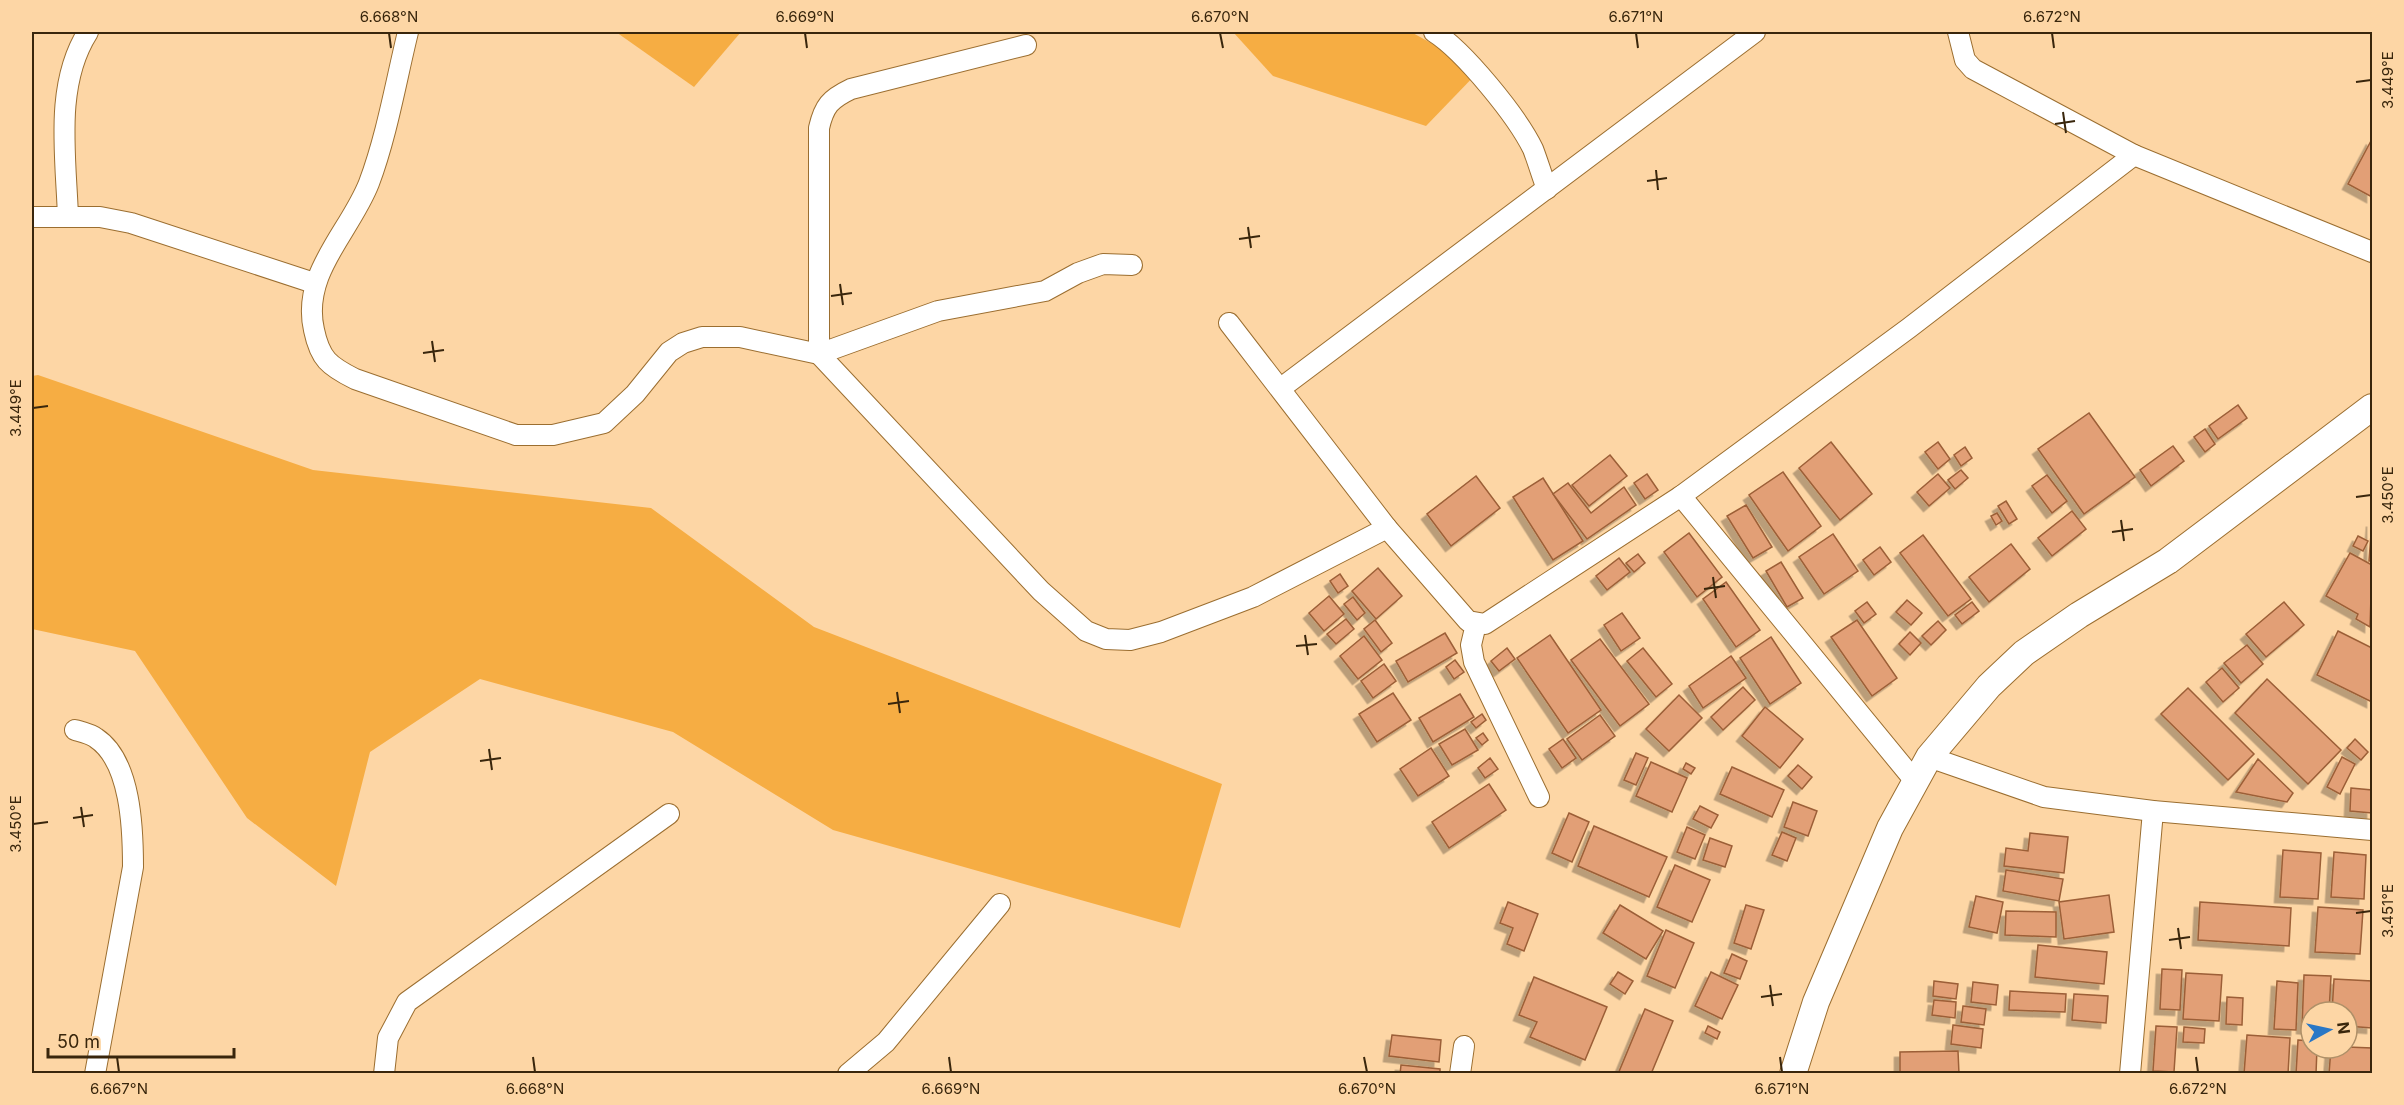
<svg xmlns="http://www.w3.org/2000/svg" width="2404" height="1105" font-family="Inter,sans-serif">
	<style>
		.green { fill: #f6ad43 }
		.building { fill: #e29f76; stroke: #9c5f37; stroke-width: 1.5; filter: url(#shadow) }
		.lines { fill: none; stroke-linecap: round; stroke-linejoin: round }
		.minor-casing { stroke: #9b6e30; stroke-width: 22 }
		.tertiary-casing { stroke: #9b6e30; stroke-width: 28 }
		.minor { stroke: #fff; stroke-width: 20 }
		.tertiary { stroke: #fff; stroke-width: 26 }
		.ticks { fill: none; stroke: #39260c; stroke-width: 2 }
		.neatline { fill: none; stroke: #39260c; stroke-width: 2 }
		.ticks-label { font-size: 15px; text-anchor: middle; fill: #39260c }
	</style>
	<defs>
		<filter id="shadow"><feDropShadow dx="-5.5" dy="5.5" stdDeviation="0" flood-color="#0004"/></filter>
	</defs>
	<rect width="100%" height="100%" fill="#fdd6a5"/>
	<g class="green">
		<path d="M616,32h125l-47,55z"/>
		<path d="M1233,32h178l69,38 -54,56 -153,-50z"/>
		<path d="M38,375l275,95 338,38 163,119 408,157 -42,144 -347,-98 -160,-98 -193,-53 -110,73 -34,134 -89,-68 -112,-167 -103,-22v-253z"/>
	</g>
	<g class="building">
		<path d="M2372,139v58l-24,-13z"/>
		<path d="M2238,405l9,13 -29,21 -9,-13z"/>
		<path d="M2089,413l46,64 -51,37 -46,-65z"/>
		<path d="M2205,429l10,15 -10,8 -11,-15z"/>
		<path d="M1831,442l41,52 -32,26 -41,-52z"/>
		<path d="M1938,442l12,17 -12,10 -13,-17z"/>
		<path d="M2173,446l11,15 -33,25 -11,-16z"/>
		<path d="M1965,447l7,11 -11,8 -7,-11z"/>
		<path d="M1610,455l17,21 -38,30 -17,-21z"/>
		<path d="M1961,470l7,8 -13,11 -7,-9z"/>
		<path d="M1783,472l38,54 -33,25 -39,-56z"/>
		<path d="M1647,474l11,16 -13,9 -11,-16z"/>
		<path d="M1938,474l12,14 -21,18 -12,-14z"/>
		<path d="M2047,475l20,26 -15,12 -20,-27z"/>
		<path d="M1476,476l24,32 -49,38 -24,-32z"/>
		<path d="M1543,478l40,63 -30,19 -40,-63z"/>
		<path d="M1568,483l23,30 33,-26 12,18 -49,34 -34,-45z"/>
		<path d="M2006,501l11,18 -8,5 -11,-18z"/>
		<path d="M1746,505l26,42 -19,11 -26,-42z"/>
		<path d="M2072,511l14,18 -34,27 -14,-18z"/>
		<path d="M1997,513l5,8 -6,4 -5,-9z"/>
		<path d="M2372,521v40h-3z"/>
		<path d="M1689,533l33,44 -25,20 -33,-45z"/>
		<path d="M1833,534l25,37 -34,23 -25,-37z"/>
		<path d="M1923,535l48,64 -23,17 -48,-63z"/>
		<path d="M2358,536l10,5 -5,10 -10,-5z"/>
		<path d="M2011,544l19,25 -41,33 -20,-25z"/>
		<path d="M1880,547l11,15 -17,13 -11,-15z"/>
		<path d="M2350,553l22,12 -2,62 -14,-8 2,-5 -32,-18z"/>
		<path d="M1638,554l7,9 -11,9 -8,-9z"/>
		<path d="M1619,558l11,14 -23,18 -11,-14z"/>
		<path d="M1781,562l22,36 -16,9 -21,-36z"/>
		<path d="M1378,568l24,28 -26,23 -24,-28z"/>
		<path d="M1340,574l8,12 -10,7 -8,-12z"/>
		<path d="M1726,582l34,48 -24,17 -33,-48z"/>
		<path d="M1329,596l15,18 -20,17 -15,-18z"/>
		<path d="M1353,597l12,16 -8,7 -13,-16z"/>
		<path d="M1907,600l15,13 -11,12 -15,-13z"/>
		<path d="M1867,602l9,12 -12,9 -9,-12z"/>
		<path d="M1972,602l7,9 -17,13 -7,-9z"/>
		<path d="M2284,602l20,23 -38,32 -20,-23z"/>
		<path d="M1622,613l18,25 -19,13 -17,-26z"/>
		<path d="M1346,619l8,10 -18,15 -9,-10z"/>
		<path d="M1375,620l17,23 -11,9 -17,-23z"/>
		<path d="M1857,620l40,58 -25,18 -41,-59z"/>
		<path d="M1938,621l8,9 -15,15 -9,-9z"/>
		<path d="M2338,631l34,17v54l-55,-27z"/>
		<path d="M1910,632l11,11 -11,12 -11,-11z"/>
		<path d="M1445,633l12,20 -49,29 -12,-21z"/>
		<path d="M1550,635l51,75 -33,23 -51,-75z"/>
		<path d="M1364,636l18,24 -24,19 -18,-23z"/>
		<path d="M1771,637l30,46 -31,21 -30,-46z"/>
		<path d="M1600,639l49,65 -29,22 -49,-66z"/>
		<path d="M2247,645l16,19 -22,19 -17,-20z"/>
		<path d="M1507,648l8,11 -16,12 -8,-10z"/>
		<path d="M1643,648l29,36 -16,13 -29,-36z"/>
		<path d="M1731,656l15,22 -43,30 -14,-22z"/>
		<path d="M1455,660l9,12 -10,7 -8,-12z"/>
		<path d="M1384,664l12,17 -23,17 -12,-17z"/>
		<path d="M2222,668l17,20 -16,14 -17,-20z"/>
		<path d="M2267,679l74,71 -33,34 -73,-71z"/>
		<path d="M1743,687l12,13 -32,30 -12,-13z"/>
		<path d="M2188,688l66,66 -26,26 -67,-66z"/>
		<path d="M1393,693l18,27 -34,22 -18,-28z"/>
		<path d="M1460,694l14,23 -41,25 -14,-24z"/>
		<path d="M1679,695l23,23 -33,33 -23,-22z"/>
		<path d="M1765,707l38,32 -23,29 -38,-32z"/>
		<path d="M1482,714l4,6 -10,8 -5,-6z"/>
		<path d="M1600,715l15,21 -33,24 -15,-21z"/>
		<path d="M1465,729l13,21 -26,15 -13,-21z"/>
		<path d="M1483,733l5,7 -6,5 -6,-7z"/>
		<path d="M1563,739l13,19 -14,10 -13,-19z"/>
		<path d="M2355,739l13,13 -7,8 -14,-12z"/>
		<path d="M1431,748l18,28 -31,20 -18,-27z"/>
		<path d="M1636,753l12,5 -12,27 -12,-5z"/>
		<path d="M2342,757l13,7 -15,30 -13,-7z"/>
		<path d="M1490,758l8,11 -13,9 -7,-10z"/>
		<path d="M2258,759l35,34 -6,9 -51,-10z"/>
		<path d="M1651,762l36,16 -15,34 -36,-16z"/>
		<path d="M1686,763l9,5 -4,6 -8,-5z"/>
		<path d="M1798,765l14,12 -10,12 -14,-13z"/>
		<path d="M1732,767l52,23 -12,27 -52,-23z"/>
		<path d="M1489,784l17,26 -57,38 -17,-26z"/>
		<path d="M2351,788l21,2v23l-22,-2z"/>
		<path d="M1793,802l24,9 -9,25 -24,-9z"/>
		<path d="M1700,806l18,9 -7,13 -18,-9z"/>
		<path d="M1569,813l20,9 -17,40 -20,-9z"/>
		<path d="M1594,826l73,31 -18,40 -71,-31z"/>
		<path d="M1687,827l18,8 -10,24 -18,-7z"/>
		<path d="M1782,832l14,6 -9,23 -15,-6z"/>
		<path d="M2030,833l38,4 -4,36 -60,-7 2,-18 22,3z"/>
		<path d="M1710,838l22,8 -7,21 -22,-7z"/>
		<path d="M2283,850l38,3 -3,46 -38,-2z"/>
		<path d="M2334,852l32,3 -2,44 -33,-2z"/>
		<path d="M1675,865l35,15 -18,42 -35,-15z"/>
		<path d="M2006,870l57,9 -4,22 -56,-10z"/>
		<path d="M2109,895l5,37 -50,7 -5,-37z"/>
		<path d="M1976,896l27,6 -6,31 -28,-6z"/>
		<path d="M1508,902l30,12 -14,37 -17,-7 6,-16 -13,-5z"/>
		<path d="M2200,902l91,6 -2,38 -91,-6z"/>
		<path d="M1620,905l43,26 -17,28 -43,-26z"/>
		<path d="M1746,905l18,5 -13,39 -17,-6z"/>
		<path d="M2318,907l45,3 -3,44 -45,-2z"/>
		<path d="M2006,911l50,1v25l-51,-2z"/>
		<path d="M1666,930l28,13 -19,45 -28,-12z"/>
		<path d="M2038,945l69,7 -3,32 -69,-7z"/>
		<path d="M1732,954l15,7 -7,18 -16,-6z"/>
		<path d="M2162,969l20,1 -2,40 -20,-1z"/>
		<path d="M1618,972l15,9 -8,13 -15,-10z"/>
		<path d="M1711,972l27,13 -16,34 -27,-13z"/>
		<path d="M2186,973l36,2 -3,46 -36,-2z"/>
		<path d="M2304,975l27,1 -2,36h-18v17l-9,-1z"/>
		<path d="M1534,977l73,30 -22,53 -55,-23 7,-15 -18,-7z"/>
		<path d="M2334,979l38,2v47l-25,-2v-14h-15z"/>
		<path d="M1934,981l24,3 -2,15 -23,-3z"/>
		<path d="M2277,981l21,2 -2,47 -22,-1z"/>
		<path d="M1973,982l25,3 -2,20 -25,-3z"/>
		<path d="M2010,991l56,3 -1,18 -56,-2z"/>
		<path d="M2074,994l34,2 -2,27 -34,-3z"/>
		<path d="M2227,997l16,1 -1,27 -16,-1z"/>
		<path d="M1934,1000l22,2 -1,16 -23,-3z"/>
		<path d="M1963,1006l23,3 -2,16 -23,-3z"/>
		<path d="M1645,1009l28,12 -22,53h-33z"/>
		<path d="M1953,1025l30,4 -2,19 -30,-4z"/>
		<path d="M1708,1026l12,6 -3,7 -12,-6z"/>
		<path d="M2156,1026l21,1 -3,45 -21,-1z"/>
		<path d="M2184,1027l21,2 -1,14 -21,-1z"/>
		<path d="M1392,1035l49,5 -2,22 -50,-6z"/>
		<path d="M2247,1035l43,3 -2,36h-44z"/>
		<path d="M2298,1040l13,1v7h6l-1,26h-20z"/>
		<path d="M2347,1047l25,1v26h-43l2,-26z"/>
		<path d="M1958,1051l1,23h-59v-22z"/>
		<path d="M1401,1065l39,4v5h-40z"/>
	</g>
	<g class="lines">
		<g class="minor-casing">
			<g id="minor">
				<path d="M408,32c-12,49 -21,103 -39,151 -19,49 -68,90 -55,147 6,29 15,36 41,49l161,56h37l51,-12 31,-29 34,-42 14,-9 19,-6h38l79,17 119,-43 107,-20 33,-18 25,-9 29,1"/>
				<path d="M1434,32c30,19 83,84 99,117 5,13 9,27 14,40"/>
				<path d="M1958,32l7,28 8,9 161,86 238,97"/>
				<path d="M1026,45l-175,44c-21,10 -27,17 -32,39v226l222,237 45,40 20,8 24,1 31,-8 92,-35 134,-69"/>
				<path d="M32,217h68l31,6 183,60"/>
				<path d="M68,217c-2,-60 -14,-132 20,-185"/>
				<path d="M1229,323l158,205 81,93 17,3 196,-128 228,-168 225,-173"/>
				<path d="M1281,388l474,-356"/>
				<path d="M1681,496l233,284"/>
				<path d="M1476,624l-5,21 3,17 65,135"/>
				<path d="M75,730c7,2 16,4 21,8 35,23 37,91 37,129l-38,207"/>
				<path d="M1929,757l115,40 109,14 219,19"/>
				<path d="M384,1074l4,-36 19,-36 262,-188"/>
				<path d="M848,1074l38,-32 114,-138"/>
				<path d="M1460,1074l4,-28"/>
				<path d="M2130,1074l23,-263"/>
			</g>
		</g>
		<g class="tertiary-casing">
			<path id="tertiary" d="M1793,1074l23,-72 74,-174 39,-71 60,-71 35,-33 55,-38 89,-54 204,-154"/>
		</g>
		<use href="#minor" class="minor"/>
		<use href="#tertiary" class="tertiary"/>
	</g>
	<path class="ticks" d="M389,33l2,15M805,33l2,15M1220,33l3,15M1636,33l2,15M2052,33l2,15M2356,82l15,-2M2063,112l3,21M2055,124l20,-3M1656,170l2,20M1647,181l20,-3M1248,227l3,21M1239,239l21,-3M840,284l3,21M831,296l21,-3M432,341l3,21M423,353l21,-3M33,408l15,-2M2356,497l15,-2M2121,520l3,21M2112,532l21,-3M1713,577l3,21M1704,589l21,-3M1305,635l3,20M1296,646l21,-2M897,692l3,21M888,704l21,-3M489,749l3,21M480,761l21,-3M81,807l3,20M73,818l20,-3M33,824l15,-2M2356,913l15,-2M2178,928l3,21M2169,940l21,-3M1770,985l3,21M1761,997l21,-3M117,1057l2,15M533,1057l2,15M949,1057l2,15M1364,1057l3,15M1780,1057l2,15M2196,1057l2,15"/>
	<rect width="2404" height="1105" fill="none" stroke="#fdd6a5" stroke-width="66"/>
	<g transform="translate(2329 1030) rotate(82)"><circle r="28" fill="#fdd6a5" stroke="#af9068" stroke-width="1.5"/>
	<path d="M0-4.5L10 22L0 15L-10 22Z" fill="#2977c6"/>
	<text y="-9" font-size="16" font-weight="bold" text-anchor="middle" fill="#39260c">N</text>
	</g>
	<path d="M48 1048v9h186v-9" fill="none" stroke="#39260c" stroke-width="3"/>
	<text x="57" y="1048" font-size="18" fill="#39260c" stroke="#fdd6a5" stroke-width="4.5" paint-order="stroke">50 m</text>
	<rect x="33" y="33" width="2338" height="1039" class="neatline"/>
	<g class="ticks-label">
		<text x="389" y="22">6.668°N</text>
		<text x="805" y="22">6.669°N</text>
		<text x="1220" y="22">6.670°N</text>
		<text x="1636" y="22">6.671°N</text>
		<text x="2052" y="22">6.672°N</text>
		<text transform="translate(2388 80) rotate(-90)" y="5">3.449°E</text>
		<text transform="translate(16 408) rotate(-90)" y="5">3.449°E</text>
		<text transform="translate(2388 495) rotate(-90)" y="5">3.450°E</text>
		<text transform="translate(16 824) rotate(-90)" y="5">3.450°E</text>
		<text transform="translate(2388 911) rotate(-90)" y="5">3.451°E</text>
		<text x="119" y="1094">6.667°N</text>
		<text x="535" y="1094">6.668°N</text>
		<text x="951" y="1094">6.669°N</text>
		<text x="1367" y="1094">6.670°N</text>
		<text x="1782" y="1094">6.671°N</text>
		<text x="2198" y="1094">6.672°N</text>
	</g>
</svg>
